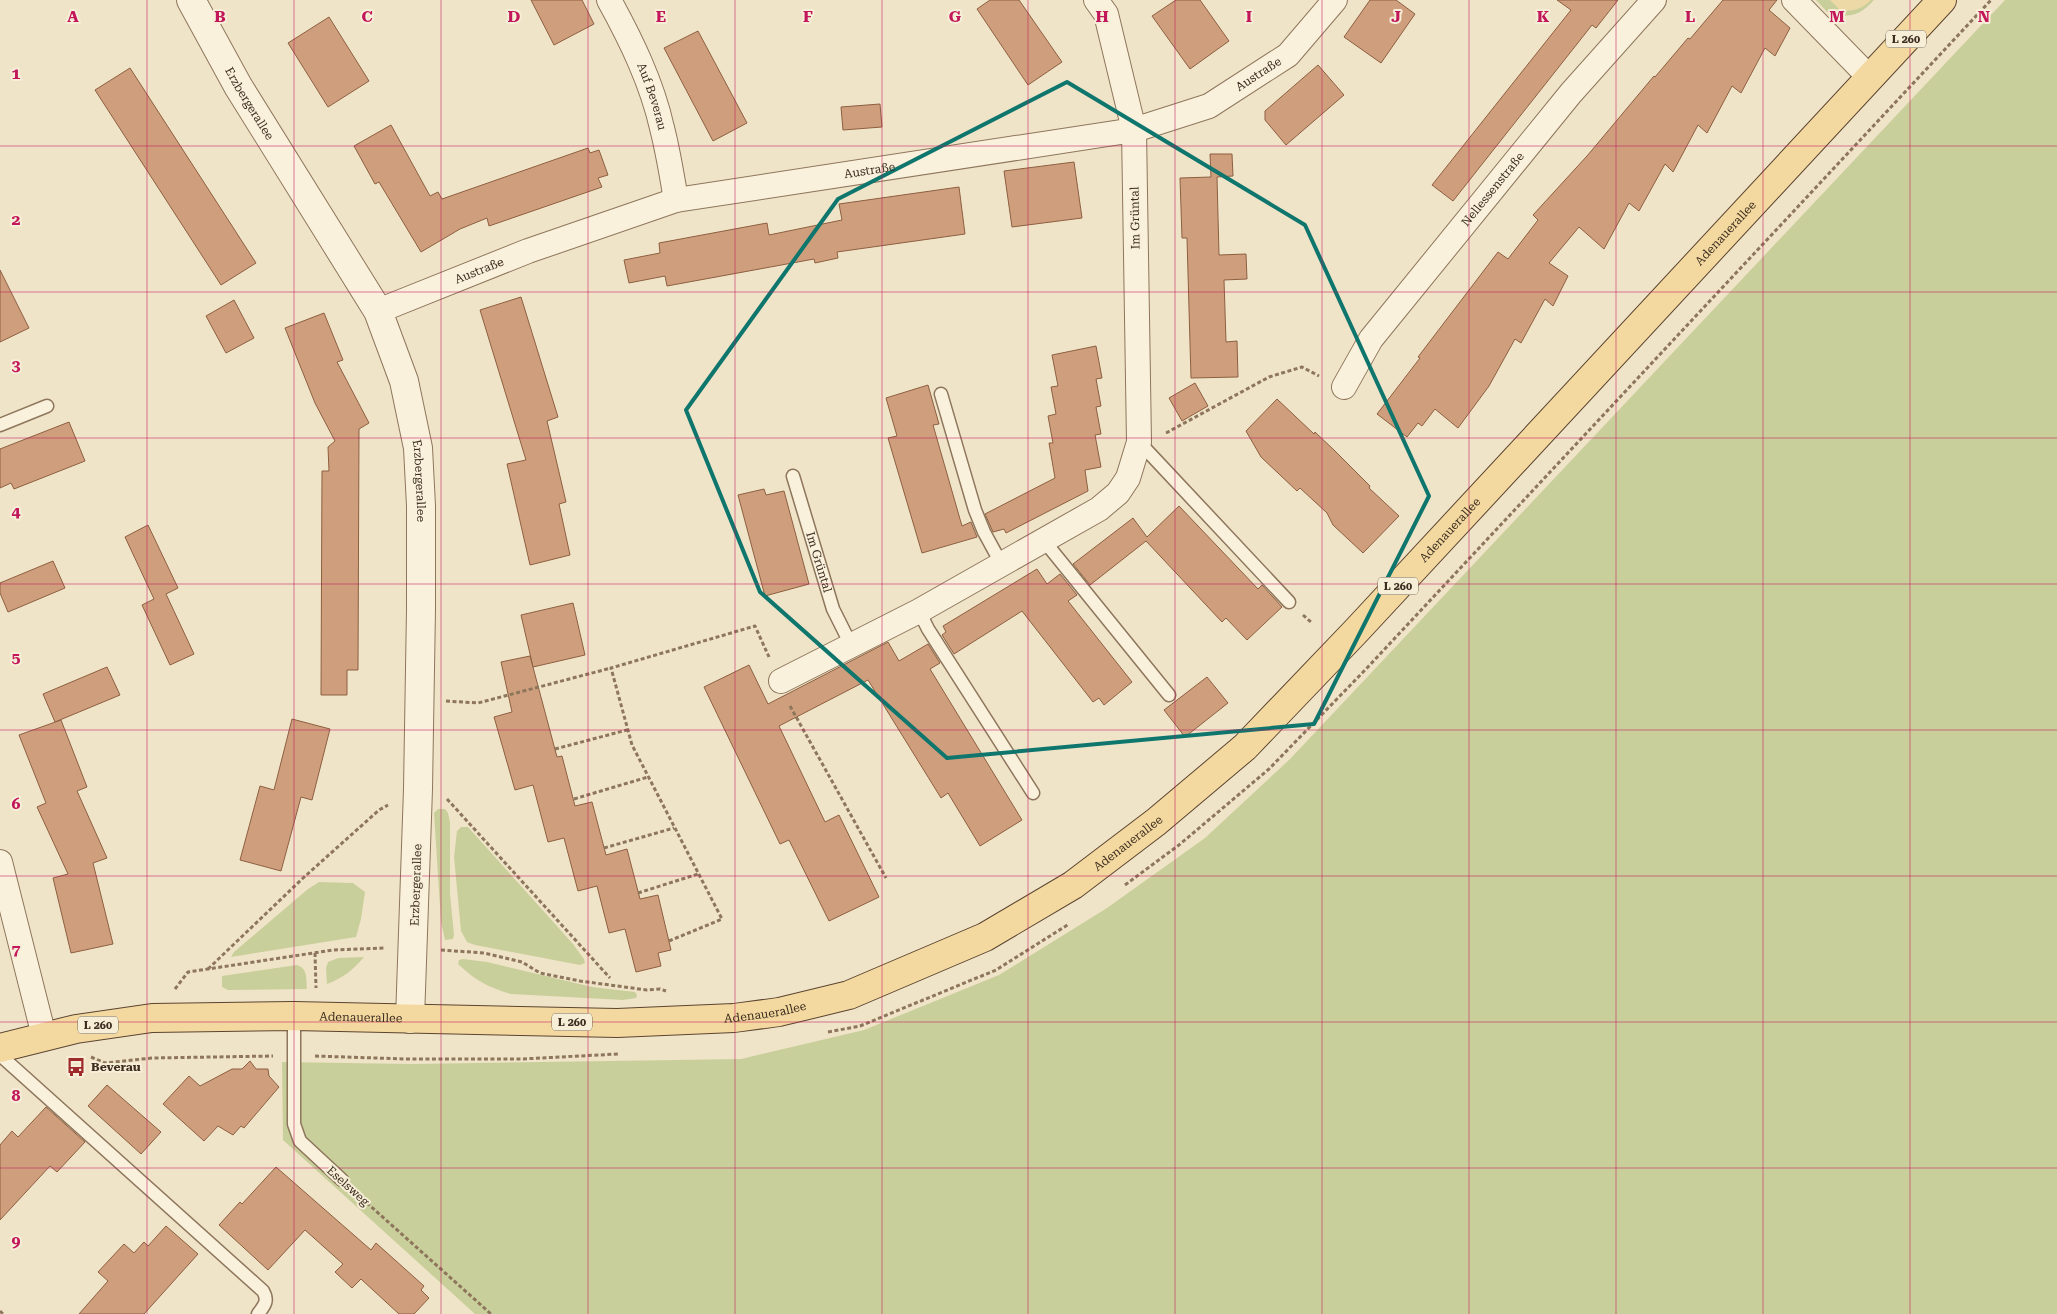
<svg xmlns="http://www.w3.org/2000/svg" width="2057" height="1314" font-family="'Roboto Serif',serif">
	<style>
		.green { fill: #c9cf9b }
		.sand { fill: #ecd9a5 }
		.building { fill: #cf9f7d; stroke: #8d5f41 }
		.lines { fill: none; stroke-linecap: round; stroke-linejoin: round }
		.service-casing { stroke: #8d765c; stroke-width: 15 }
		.minor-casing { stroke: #8d765c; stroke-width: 26 }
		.tertiary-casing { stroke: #8d765c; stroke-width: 30 }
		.primary-casing { stroke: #5b4430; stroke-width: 30 }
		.path { stroke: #8d765c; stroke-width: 3; stroke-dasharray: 4 2.5; stroke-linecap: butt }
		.service { stroke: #faf1dc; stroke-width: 12 }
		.minor { stroke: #faf1dc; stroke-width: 24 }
		.tertiary { stroke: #faf1dc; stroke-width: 28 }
		.primary { stroke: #f3d9a0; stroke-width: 28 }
		.marked { fill: none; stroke: #0f766e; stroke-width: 4; stroke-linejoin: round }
		.grid { fill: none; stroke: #c2185b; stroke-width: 1; stroke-opacity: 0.55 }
		.labels { text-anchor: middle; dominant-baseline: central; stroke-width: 4; stroke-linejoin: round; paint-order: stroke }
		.shield { fill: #f7eed8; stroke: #756857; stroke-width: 1 }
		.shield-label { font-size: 11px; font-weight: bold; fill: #3d2e20 }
		.street-label { font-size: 12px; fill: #3d2e20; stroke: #f7eed8 }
		.poi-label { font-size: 12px; font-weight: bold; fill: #3d2e20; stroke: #f7eed8; text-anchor: start }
		.grid-label { font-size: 16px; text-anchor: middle; font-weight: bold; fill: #c2185b; stroke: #f7eed8; stroke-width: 4; stroke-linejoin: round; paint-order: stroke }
	</style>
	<rect width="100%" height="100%" fill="#f0e4c8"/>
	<g class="green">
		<path d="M1816,0h58c-15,16 -22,17 -44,15z"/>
		<path d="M2005,0h52v1314h-1582l-192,-174 -1,-78 129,2 330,-5 123,-29 135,-55 108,-67 98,-70 85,-79z"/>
		<path d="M438,809h7l3,4 2,9v72l4,41 -1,4 -8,1 -4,-18 -7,-109z"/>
		<path d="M461,827h7l105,117 11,15 1,4 -5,2 -105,-20 -8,-3 -6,-11 -7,-74 3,-26z"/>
		<path d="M319,882l34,1 12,9 -4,27 -5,18 -125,20 3,-5 74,-63z"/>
		<path d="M364,957c-11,13 -21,21 -37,27l-1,-16 2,-6 10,-4z"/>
		<path d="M463,959l24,3 105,25 43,5 2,3 -1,3 -13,2 -112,-6c-23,-7 -35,-13 -53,-30l1,-4z"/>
		<path d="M297,965c11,4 9,13 10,24l-79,1 -6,-3v-11z"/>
	</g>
	<path class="sand" d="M1830,0h41c-9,9 -17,11 -30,11z"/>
	<g class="building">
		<path d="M531,0h51l12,24 -40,21z"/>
		<path d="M990,0h29l43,62 -34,23 -51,-76z"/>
		<path d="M1176,0h24l29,41 -39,28 -38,-53z"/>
		<path d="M1370,0h26l19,14 -34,49 -37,-26z"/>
		<path d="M1557,0h61l-22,28 -4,-3 -139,176 -21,-16 139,-175z"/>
		<path d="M1723,0h54l-8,10 21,18 -15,28 -10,-8 -24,45 -9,-7 -25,47 -9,-8 -25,47 -8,-8 -26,47 -10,-8 -25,46 -25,-22 -30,36 19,13 -15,30 -8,-7 -24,44 -6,-4 -26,47 -31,42 -23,-19 -13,17 -4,-3 -11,14 -30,-23 43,-56 -2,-1 80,-105 10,7 30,-39 -5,-5 54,-59 67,-80 1,1 33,-39 2,1z"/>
		<path d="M329,17l40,64 -41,26 -40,-64z"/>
		<path d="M698,31l49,92 -34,18 -49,-93z"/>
		<path d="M1318,65l26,30 -58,50 -21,-25v-9z"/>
		<path d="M130,68l126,195 -35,22 -126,-195z"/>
		<path d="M880,104l2,23 -39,3 -2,-23z"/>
		<path d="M391,125l39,71 8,-4 4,7 146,-51 2,5 9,-3 9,25 -10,3 4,9 -113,39 -2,-8 -27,11 -39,23 -42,-70 -4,2 -21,-38z"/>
		<path d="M1210,154h22l1,22 -16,1 2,78 27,-1 1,25 -23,1 2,62 11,-1 1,36 -47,1 -4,-140h-5l-2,-60 31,-1z"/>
		<path d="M1074,162l8,56 -70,9 -8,-56z"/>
		<path d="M959,187l6,47 -128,18 1,6 -23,5 -1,-4 -147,27 -2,-10 -36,7 -5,-23 36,-7 -1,-10 108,-20 2,12 73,-15 -3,-16z"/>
		<path d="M0,270l29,58 -29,14z"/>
		<path d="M521,297l37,120 -11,4 19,81 -7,2 11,51 -40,10 -23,-101 19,-4 -46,-150z"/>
		<path d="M234,300l20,38 -28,15 -20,-37z"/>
		<path d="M324,313l19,47 -6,2 32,61 -10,6 -1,241h-11v25h-26l1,-224h7l-1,-24 7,-6 -20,-38 -30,-75z"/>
		<path d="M1096,346l6,32 -6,1 5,27 -5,1 5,27 -6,1 6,32 -16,3 3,21 -82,42 -2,-4 -11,3 -8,-18 70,-36 -6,-35h4l-5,-27 8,-2 -5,-27 7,-1 -6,-31z"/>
		<path d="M1195,383l13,23 -26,15 -13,-23z"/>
		<path d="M928,385l11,39 -6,1 29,101 9,-4 6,15 -55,16 -34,-115 9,-2 -11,-38z"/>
		<path d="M1277,399l37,35 1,-2 20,19 35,35 -1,2 30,28 -36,37 -30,-28 -6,-12 -27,-25 -3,3 -36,-34 -15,-26z"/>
		<path d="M69,422l16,39 -71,28 -3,-6 -11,5v-39z"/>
		<path d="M764,489l2,6 18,-4 25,93 -44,12 -27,-101z"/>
		<path d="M1179,506l79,83 4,-4 20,22 -35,33 -21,-22 -4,4 -76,-81 -56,44 -17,-21 60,-46 14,19z"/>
		<path d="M148,525l30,63 -12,6 28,60 -24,11 -28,-60 12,-6 -29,-62z"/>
		<path d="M53,561l12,27 -57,24 -8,-19v-10z"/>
		<path d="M1037,569l10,15 13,-10 17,21 -9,6 64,81 -28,23 -5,-7 -6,4 -71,-91 -68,43 -12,-19 4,-3 -3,-6z"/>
		<path d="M573,603l12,52 -52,12 -12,-52z"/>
		<path d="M888,642l11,19 29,-17 12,19 -10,6 92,151 -42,26 -32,-53 -7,5 -73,-118 -89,46 46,96 14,-7 40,82 -50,24 -40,-81 -9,4 -76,-157 45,-22 19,39z"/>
		<path d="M530,656l27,101 5,-1 13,50 17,-4 14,53 21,-6 13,50 18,-4 13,55 -13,3 3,13 -25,6 -11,-43 -16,4 -12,-47 -19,5 -14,-53 -16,4 -15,-57 -18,5 -21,-73 18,-5 -11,-50z"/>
		<path d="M107,667l13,28 -65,27 -12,-28z"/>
		<path d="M1207,677l21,26 -43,34 -21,-27z"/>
		<path d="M292,719l38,10 -18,71 -11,-3 -20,74 -41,-11 20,-74 14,4z"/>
		<path d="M61,720l26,67 -10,4 30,67 -14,5 20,81 -42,9 -18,-75 15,-4 -31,-67 9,-4 -27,-68z"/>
		<path d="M250,1061l6,8h12l1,7 10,11 -35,41 -3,-2 -8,9 -15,-9 -14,15 -41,-37 26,-28 11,10 32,-17h10z"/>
		<path d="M107,1085l54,47 -20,22 -53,-48z"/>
		<path d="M46,1107l39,35 -28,30 -7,-6 -50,54v-75l12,-14 6,6z"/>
		<path d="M276,1167l95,83 5,-7 48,43 -3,4 8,8 -15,16h-15l-38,-35 -9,9 -17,-16 8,-8 -38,-34 -37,40 -49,-45 21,-23 2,2z"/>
		<path d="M166,1226l32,28 -54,60h-65l29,-33 -10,-9 26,-28 10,9 10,-11 4,4z"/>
	</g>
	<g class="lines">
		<g class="service-casing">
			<g id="service">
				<path d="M941,394l34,116 9,22 18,33"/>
				<path d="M0,425l47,-19"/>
				<path d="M1139,442l150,160"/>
				<path id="s1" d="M793,476l40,133 18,36"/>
				<path d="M1045,542l124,153"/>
				<path d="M919,611l9,18 105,164"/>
				<path d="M294,1016v108l6,17 42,39"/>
				<path d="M0,1055l263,236c6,10 1,15 -5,23"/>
			</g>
		</g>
		<g class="minor-casing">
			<g id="minor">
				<path id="s2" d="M609,0c22,40 43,83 53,128 6,23 10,48 14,72"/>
				<path d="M1794,0l75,77"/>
				<path id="s3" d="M378,311l150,-60 148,-51 458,-70 75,-24 79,-51 47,-55"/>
				<path id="s4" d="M1344,387l27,-48 200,-246 83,-93"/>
				<path d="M781,681l138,-70 180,-102 19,-16 10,-15 11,-36 -5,-312 -28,-116 -10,-14"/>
				<path d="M0,862l44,174"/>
			</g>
		</g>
		<g class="tertiary-casing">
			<g id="tertiary">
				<path id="s5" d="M191,0l47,86 140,225 26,70 14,67 3,58v103l-3,180 -8,230"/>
			</g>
		</g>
		<g class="primary-casing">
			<g id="primary">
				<path id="s6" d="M0,1048l76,-19 76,-11 142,-2 323,7 117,-5 45,-6 70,-17 136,-58 88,-52 83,-63 89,-75 112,-117 585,-630"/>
			</g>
		</g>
		<g class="path">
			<path d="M1166,433l103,-56 33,-10 17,9"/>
			<path d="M1303,615l9,8"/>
			<path d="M446,701l32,2 133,-35"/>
			<path d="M790,706l96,172"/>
			<path d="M555,749l72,-19"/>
			<path d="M447,799l163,179"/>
			<path d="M574,799l74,-22"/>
			<path d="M604,848l70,-20"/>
			<path d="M1125,885l54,-40 90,-76 98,-101 624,-668"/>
			<path d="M638,893l60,-19"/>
			<path d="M669,941l53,-22 -90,-174 -21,-77 144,-42 14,31"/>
			<path d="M441,950l43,3 38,9 18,11 40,8 67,9 13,-1 6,2"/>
			<path d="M315,953l1,35"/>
			<path d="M208,969l94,-90 77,-69 9,-5"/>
			<path d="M175,989l13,-17 20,-3 125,-19 52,-2"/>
			<path d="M828,1032l32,-6 136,-56 73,-46"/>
			<path d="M315,1056l91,3h116l96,-5"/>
			<path d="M91,1057l14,6 47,-5 121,-2"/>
			<path d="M357,1194l134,120"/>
			<path d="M0,1311l3,3"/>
		</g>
		<use href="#service" class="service"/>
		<use href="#minor" class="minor"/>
		<use href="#tertiary" class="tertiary"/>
		<use href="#primary" class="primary"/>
	</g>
	<path class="marked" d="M1067,82l238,143 124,271 -115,228 -367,34 -187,-166 -74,-182 152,-211z"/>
	<path class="grid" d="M147,0v1314M294,0v1314M441,0v1314M588,0v1314M735,0v1314M882,0v1314M1028,0v1314M1175,0v1314M1322,0v1314M1469,0v1314M1616,0v1314M1763,0v1314M1910,0v1314M0,146h2057M0,292h2057M0,438h2057M0,584h2057M0,730h2057M0,876h2057M0,1022h2057M0,1168h2057"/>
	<defs>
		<g id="bus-bare" transform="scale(1.5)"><path d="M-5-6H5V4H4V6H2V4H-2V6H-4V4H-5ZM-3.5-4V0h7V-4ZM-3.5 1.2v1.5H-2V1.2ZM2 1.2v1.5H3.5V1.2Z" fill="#9e2a2b" stroke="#f7eed8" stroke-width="2.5" paint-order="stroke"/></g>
	</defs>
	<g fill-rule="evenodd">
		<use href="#bus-bare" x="76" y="1067"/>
	</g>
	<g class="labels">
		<g class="shield">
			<rect x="1886" y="30.5" width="40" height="17" rx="4"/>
			<rect x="1378" y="577.5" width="40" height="17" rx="4"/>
			<rect x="552" y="1013.5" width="40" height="17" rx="4"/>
			<rect x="78" y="1016.5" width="40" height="17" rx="4"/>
		</g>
		<g class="shield-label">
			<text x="1906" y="39">L 260</text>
			<text x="1398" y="586">L 260</text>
			<text x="572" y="1022">L 260</text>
			<text x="98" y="1025">L 260</text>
		</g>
		<g class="street-label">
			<text stroke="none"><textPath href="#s3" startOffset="919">Austraße</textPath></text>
			<text stroke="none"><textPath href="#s2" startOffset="106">Auf Beverau</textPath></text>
			<text stroke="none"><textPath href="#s5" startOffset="119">Erzbergerallee</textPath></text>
			<text stroke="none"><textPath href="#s3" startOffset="514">Austraße</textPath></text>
			<text stroke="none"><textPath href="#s4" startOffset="248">Nellessenstraße</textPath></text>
			<text transform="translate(1135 218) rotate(-91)">Im Grüntal</text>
			<text stroke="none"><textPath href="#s6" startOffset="2029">Adenauerallee</textPath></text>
			<text stroke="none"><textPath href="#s3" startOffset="109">Austraße</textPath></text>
			<text stroke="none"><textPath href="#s5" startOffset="539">Erzbergerallee</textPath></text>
			<text stroke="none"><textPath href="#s6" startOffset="1624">Adenauerallee</textPath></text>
			<text stroke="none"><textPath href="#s1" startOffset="90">Im Grüntal</textPath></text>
			<text stroke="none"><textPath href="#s6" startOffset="1174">Adenauerallee</textPath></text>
			<text transform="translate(416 885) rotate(-88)">Erzbergerallee</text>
			<text stroke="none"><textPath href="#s6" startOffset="769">Adenauerallee</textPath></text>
			<text stroke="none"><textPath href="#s6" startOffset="364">Adenauerallee</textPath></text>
			<text transform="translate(348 1186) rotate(42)">Eselsweg</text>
		</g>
		<g class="poi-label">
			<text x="91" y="1067">Beverau</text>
		</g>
	</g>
	<g class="grid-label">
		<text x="73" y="22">A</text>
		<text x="220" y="22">B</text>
		<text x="367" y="22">C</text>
		<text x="514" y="22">D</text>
		<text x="661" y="22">E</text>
		<text x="808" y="22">F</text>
		<text x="955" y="22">G</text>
		<text x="1102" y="22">H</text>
		<text x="1249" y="22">I</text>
		<text x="1396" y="22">J</text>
		<text x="1543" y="22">K</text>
		<text x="1690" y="22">L</text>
		<text x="1837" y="22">M</text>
		<text x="1984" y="22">N</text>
		<text x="16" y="79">1</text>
		<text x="16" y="225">2</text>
		<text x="16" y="371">3</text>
		<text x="16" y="517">4</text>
		<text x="16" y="663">5</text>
		<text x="16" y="809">6</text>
		<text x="16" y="955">7</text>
		<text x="16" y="1101">8</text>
		<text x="16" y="1247">9</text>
	</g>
</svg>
